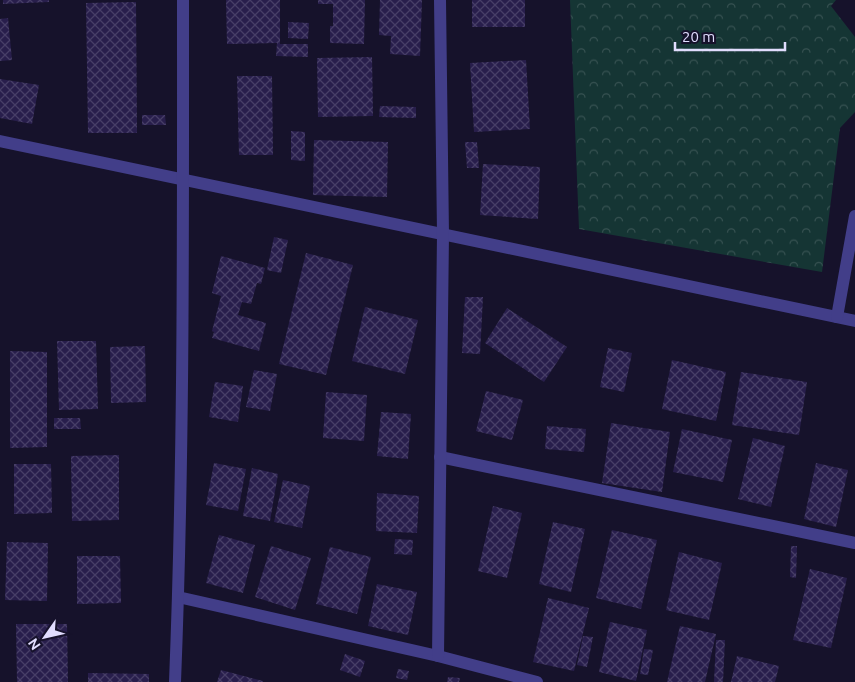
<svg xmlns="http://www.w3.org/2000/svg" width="855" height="682" font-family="Ubuntu,sans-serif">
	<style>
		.park { fill: url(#park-crowns) }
		.building { fill: url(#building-cross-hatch) }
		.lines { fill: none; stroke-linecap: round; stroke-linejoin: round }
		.minor { stroke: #423e89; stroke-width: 12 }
	</style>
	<defs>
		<pattern id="park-crowns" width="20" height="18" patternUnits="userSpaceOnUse" patternTransform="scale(1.25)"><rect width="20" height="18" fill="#153534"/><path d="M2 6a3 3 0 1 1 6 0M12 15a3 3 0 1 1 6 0" fill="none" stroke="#375252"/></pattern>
		<pattern id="building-cross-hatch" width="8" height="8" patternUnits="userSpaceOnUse" patternTransform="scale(1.25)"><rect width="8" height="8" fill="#281e4c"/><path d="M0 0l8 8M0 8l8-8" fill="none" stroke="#473e67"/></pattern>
	</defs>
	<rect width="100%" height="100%" fill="#16122b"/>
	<path class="park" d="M570,0h266l-5,6 24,31v75l-15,16 -18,144 -243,-43z"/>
	<g class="building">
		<path d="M3,0h46v2l-46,2z"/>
		<path d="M226,0h54v44h28v13l-32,-1 1,-13 -50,1z"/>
		<path d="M318,0h47l-1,44 -34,-1v-17h3v-22h-15z"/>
		<path d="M380,0h42l-2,56 -30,-2 1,-18 -12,-1z"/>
		<rect x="472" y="0" width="53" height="27"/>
		<path d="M136,2l1,131h-49l-2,-130z"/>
		<path d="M8,18l4,42 -12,1v-42z"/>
		<path d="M288,22l21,1 -1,16 -20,-1z"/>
		<path d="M372,57l1,59 -55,1 -1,-59z"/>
		<path d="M526,60l4,69 -56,3 -4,-69z"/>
		<path d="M237,76h35l1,79h-34z"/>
		<path d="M0,79l39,6 -7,39 -32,-6z"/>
		<path d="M380,106l36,1v11l-37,-1z"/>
		<path d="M142,115h23l1,10h-24z"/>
		<path d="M291,131l14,1v29l-14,-1z"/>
		<path d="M314,140l74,2 -1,55 -74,-2z"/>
		<path d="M465,142h12l2,26h-12z"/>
		<path d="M483,164l57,3 -2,52 -58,-4z"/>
		<path d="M274,237l14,3 -7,33 -14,-3z"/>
		<path d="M306,253l47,12 -27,110 -47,-11z"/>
		<path d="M221,256l44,12 -4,16 -4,-1 -6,21 -9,-2 -4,13 28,8 -7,28 -47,-13 2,-6 -2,-1 9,-35 -9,-3z"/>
		<path d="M465,297h18l-3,57 -18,-1z"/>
		<path d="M365,307l53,13 -13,54 -53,-13z"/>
		<path d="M507,308l60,39 -23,35 -59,-39z"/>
		<path d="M57,341h39l2,68 -39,1z"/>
		<path d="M145,346l1,56 -35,1 -1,-56z"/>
		<path d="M608,348l24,5 -8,39 -24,-5z"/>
		<path d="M10,351l37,1v95l-37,1z"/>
		<path d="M672,360l54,12 -10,49 -54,-12z"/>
		<path d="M254,370l23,4 -7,37 -24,-4z"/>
		<path d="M741,372l66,10 -8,53 -67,-10z"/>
		<path d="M215,382l28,4 -5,36 -29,-5z"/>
		<path d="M486,391l37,9 -11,40 -36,-9z"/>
		<path d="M326,392l41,3 -3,46 -41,-3z"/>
		<path d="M381,412l30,2 -3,45 -31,-3z"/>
		<path d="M54,418h26l1,11h-27z"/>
		<path d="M611,423l59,9 -8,60 -60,-9z"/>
		<path d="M547,426l39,3 -2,23 -39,-3z"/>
		<path d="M682,429l50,11 -9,42 -50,-10z"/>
		<path d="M753,438l32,8 -14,61 -33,-8z"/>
		<path d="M119,455v65l-47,1 -1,-65z"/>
		<path d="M214,463l32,6 -8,42 -32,-6z"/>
		<path d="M816,463l32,7 -12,57 -32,-8z"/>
		<path d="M14,464h37l1,49 -38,1z"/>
		<path d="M252,468l26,6 -8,47 -27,-5z"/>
		<path d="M283,480l27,6 -8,42 -28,-6z"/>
		<path d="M377,493l42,3 -2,37 -41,-2z"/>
		<path d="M493,506l29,7 -15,65 -29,-7z"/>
		<path d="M553,522l32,7 -14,63 -32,-8z"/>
		<path d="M612,530l45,10 -16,69 -45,-11z"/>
		<path d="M219,535l36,10 -12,48 -37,-10z"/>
		<path d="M395,539l18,1 -1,15 -18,-1z"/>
		<path d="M7,542l41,1 -1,58 -42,-1z"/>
		<path d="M271,546l40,12 -16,52 -40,-13z"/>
		<path d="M791,546h6l-1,32 -6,-1z"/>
		<path d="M330,547l41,10 -14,57 -41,-10z"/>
		<path d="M679,552l43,11 -13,57 -43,-10z"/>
		<path d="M77,556h43l1,47 -44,1z"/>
		<path d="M810,569l37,9 -16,70 -38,-8z"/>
		<path d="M377,584l40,8 -9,43 -40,-9z"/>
		<path d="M548,598l41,10 -15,63 -41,-9z"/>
		<path d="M610,622l37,8 -11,51 -37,-9z"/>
		<path d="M16,624h51l1,58h-51z"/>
		<path d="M680,626l36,8 -11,48h-38z"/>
		<path d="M583,636l10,1 -6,30 -10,-2z"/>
		<path d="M716,640h9l-2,42h-9z"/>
		<path d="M644,649l9,1 -5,25 -8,-1z"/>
		<path d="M345,654l20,7 -5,16 -20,-7z"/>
		<path d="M737,656l42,10 -4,16h-44z"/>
		<path d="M398,669l11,2 -2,9 -11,-2z"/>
		<path d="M221,670l42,11v1h-46z"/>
		<path d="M88,673l61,1v8h-61z"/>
		<path d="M448,677l12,1 -1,4h-12z"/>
	</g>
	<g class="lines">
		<g class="minor">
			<path d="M0,141l855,180"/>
			<path d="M837,317l18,-101"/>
			<path d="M440,457l415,86"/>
			<path d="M178,597l260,59 99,26"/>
			<path d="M438,656l5,-422 -3,-234"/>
			<path d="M175,682c9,-227 8,-455 8,-682"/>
		</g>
	</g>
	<g transform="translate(45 637) rotate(236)" stroke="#16122b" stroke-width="4" paint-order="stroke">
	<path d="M0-4L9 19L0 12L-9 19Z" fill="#e1ddfe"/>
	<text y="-8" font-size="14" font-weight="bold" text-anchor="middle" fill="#e1ddfe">N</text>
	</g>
	<path d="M675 42v8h110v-8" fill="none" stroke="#e1ddfe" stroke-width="2.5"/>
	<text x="682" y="42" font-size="15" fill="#e1ddfe" stroke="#16122b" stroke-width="4" paint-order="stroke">20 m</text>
</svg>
